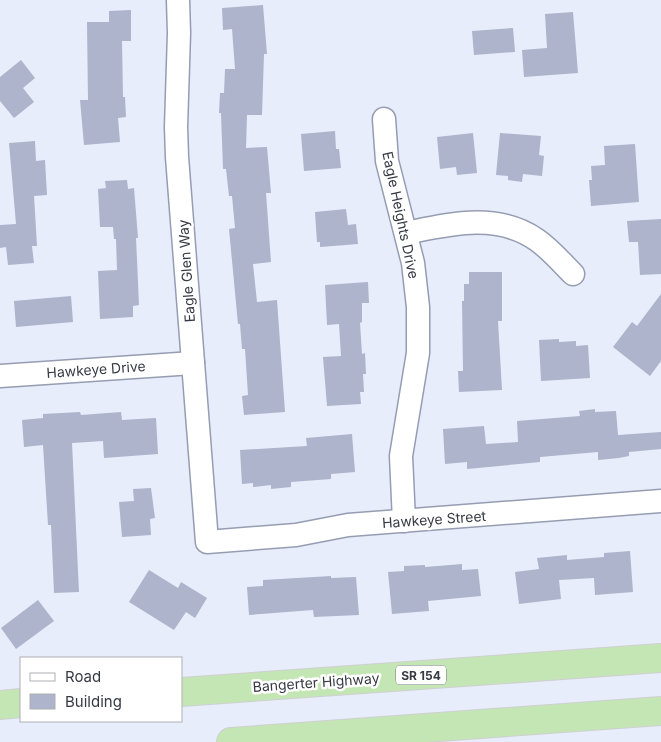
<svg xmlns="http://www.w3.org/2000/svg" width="661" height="742" font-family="Inter,sans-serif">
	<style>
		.building { fill: #adb4cb }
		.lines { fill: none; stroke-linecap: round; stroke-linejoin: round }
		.minor-casing { stroke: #969db3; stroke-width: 25 }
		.trunk-casing { stroke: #cfd0d2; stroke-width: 30 }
		.minor { stroke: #fff; stroke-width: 22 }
		.trunk { stroke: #c4e6b4; stroke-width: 28 }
		.labels { text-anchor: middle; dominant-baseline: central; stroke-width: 5; stroke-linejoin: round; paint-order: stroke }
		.shield { fill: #fff; stroke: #73757b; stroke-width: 1 }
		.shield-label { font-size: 12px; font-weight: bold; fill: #373a43 }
		.street-label { font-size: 14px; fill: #373a43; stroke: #fff }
	</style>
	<rect width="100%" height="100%" fill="#e8edfb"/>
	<g class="building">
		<path d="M263,5l4,49h-3l-2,61h-15l-1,33 21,-1 4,46h-5l5,69 -18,2 4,38 20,-2 8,112 -41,3 -2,-19 6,-1 -3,-46h-3l-2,-25h-2l-9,-95 6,-1 -3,-32h-3l-3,-27h-3l-2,-56h-2l1,-20h4l1,-24h10l-3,-40 -9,1 -1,-22z"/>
		<path d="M131,10v31h-9l1,56h2l1,20 -8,1 2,24 -36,3 -4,-45h8l-1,-78h22v-11z"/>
		<path d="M573,12l5,61 -54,4 -2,-27 25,-2 -2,-34z"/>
		<path d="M513,28l2,24 -41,3 -2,-24z"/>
		<path d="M21,60l14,18 -12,10 11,14 -20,16 -14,-17v-24z"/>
		<path d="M335,131l1,18h3l2,19 -37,3 -3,-37z"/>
		<path d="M473,133l4,40 -20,2 -1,-8 -16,2 -3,-32z"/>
		<path d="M500,133l41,3 -2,19 5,1 -2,20 -19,-2 -1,8 -14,-2v-4l-12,-1z"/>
		<path d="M35,141l1,20 9,-1 2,35 -13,1 3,50h-5l2,17 -26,2 -2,-18 -6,1v-23l16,-1 -7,-81z"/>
		<path d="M635,144l4,58 -48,4 -2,-26h3l-1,-14 14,-1 -1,-19z"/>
		<path d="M127,180l1,9 6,-1 4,50h-2l3,67 -6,1v11l-33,2 -2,-48 19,-1 -1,-31h-2l-1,-12h-13l-2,-38 8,-1 -1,-7z"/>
		<path d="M346,209l2,16 8,-1 2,20 -38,3v-5h-3l-2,-30z"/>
		<path d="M661,219v55l-21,1 -2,-33h-9l-2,-21z"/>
		<path d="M469,272h33v49h-4l4,69 -43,2 -1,-21h5l-1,-70h2v-17h5z"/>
		<path d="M368,282l1,21h-7v19l-2,1 2,31 3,-1 1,21h-3l1,18h-4l1,12 -34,2 -4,-49 18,-1 -2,-32 -12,1 -2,-40z"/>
		<path d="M661,294v67l-11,15 -37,-29 19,-25 5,4z"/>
		<path d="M71,296l2,26 -57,5 -2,-26z"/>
		<path d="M559,339v3l17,-1v5l12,-1 2,33 -49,3 -2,-41z"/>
		<path d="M595,409v3l21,-1 2,24 43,-3v17l-32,3v4l-10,2 -21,2v-8l-58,5v5l-73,7v-7l-22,2 -2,-35 41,-3 2,18 32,-2 -1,-21 63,-5 -1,-5z"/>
		<path d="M80,412l1,3 40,-3 1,8 34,-2 2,36 -54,4 -1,-17 -31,2 7,149 -25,1 -3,-68h-3l-5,-80 -19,2 -2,-27 21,-2v-4z"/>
		<path d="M352,434l3,38 -24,2v5l-40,3v5l-20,2v-4l-18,2v-4l-11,1 -2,-34 67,-4 -1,-8z"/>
		<path d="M151,488l4,30 -5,1 1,16 -29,2 -3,-35 15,-1 -1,-12z"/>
		<path d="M630,551l3,41 -38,3 -1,-17 -35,2 2,19 -42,5 -4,-32 24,-3 -2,-11 30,-3v5l37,-3v-4z"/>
		<path d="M462,564v6l16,-1 3,27 -53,5 1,10 -37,3 -4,-42 16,-1v-5l21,-1v2z"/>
		<path d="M149,570l29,18 3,-6 26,16 -12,20 -9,-6 -12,18 -45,-28z"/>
		<path d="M331,576v2l25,-1 3,38 -45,2 -1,-7 -64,5 -2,-28 16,-1v-6z"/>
		<path d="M38,600l16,21 -38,28 -15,-21z"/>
	</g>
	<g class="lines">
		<g class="minor-casing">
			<g id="minor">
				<path d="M178,0l1,33 -3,94 1,30 30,385 89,-7 52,-10 313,-24"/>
				<path d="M384,119l3,42 26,102 5,44v46l-17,103 3,65"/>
				<path d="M406,233c44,-9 91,-21 131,7 13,9 24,22 36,34"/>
				<path d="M0,376l193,-13"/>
			</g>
		</g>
		<g class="trunk-casing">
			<g id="trunk">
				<path d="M181,692l480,-34"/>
				<path d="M0,705l21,-2"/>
				<path d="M231,742l430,-31"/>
			</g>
		</g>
		<use href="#minor" class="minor"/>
		<use href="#trunk" class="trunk"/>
	</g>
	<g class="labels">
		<rect class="shield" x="396" y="665.5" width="50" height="19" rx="4"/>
		<g class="shield-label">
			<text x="421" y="675">SR 154</text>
		</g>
		<g class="street-label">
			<text transform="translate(401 215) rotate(78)">Eagle Heights Drive</text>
			<text transform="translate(186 271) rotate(-94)">Eagle Glen Way</text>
			<text transform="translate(96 369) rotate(-4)">Hawkeye Drive</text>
			<text transform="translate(434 519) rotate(-4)">Hawkeye Street</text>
			<text transform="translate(316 682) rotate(-4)">Bangerter Highway</text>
		</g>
	</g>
	<rect x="20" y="657" width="162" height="65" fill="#ffffff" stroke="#afb0b4"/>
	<rect x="30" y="673" width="25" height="8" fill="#ffffff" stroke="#afb0b4"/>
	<text x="65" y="682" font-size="15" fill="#373a43">Road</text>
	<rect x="30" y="694" width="25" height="15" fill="#adb4cb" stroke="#afb0b4"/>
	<text x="65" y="707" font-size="15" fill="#373a43">Building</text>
</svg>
